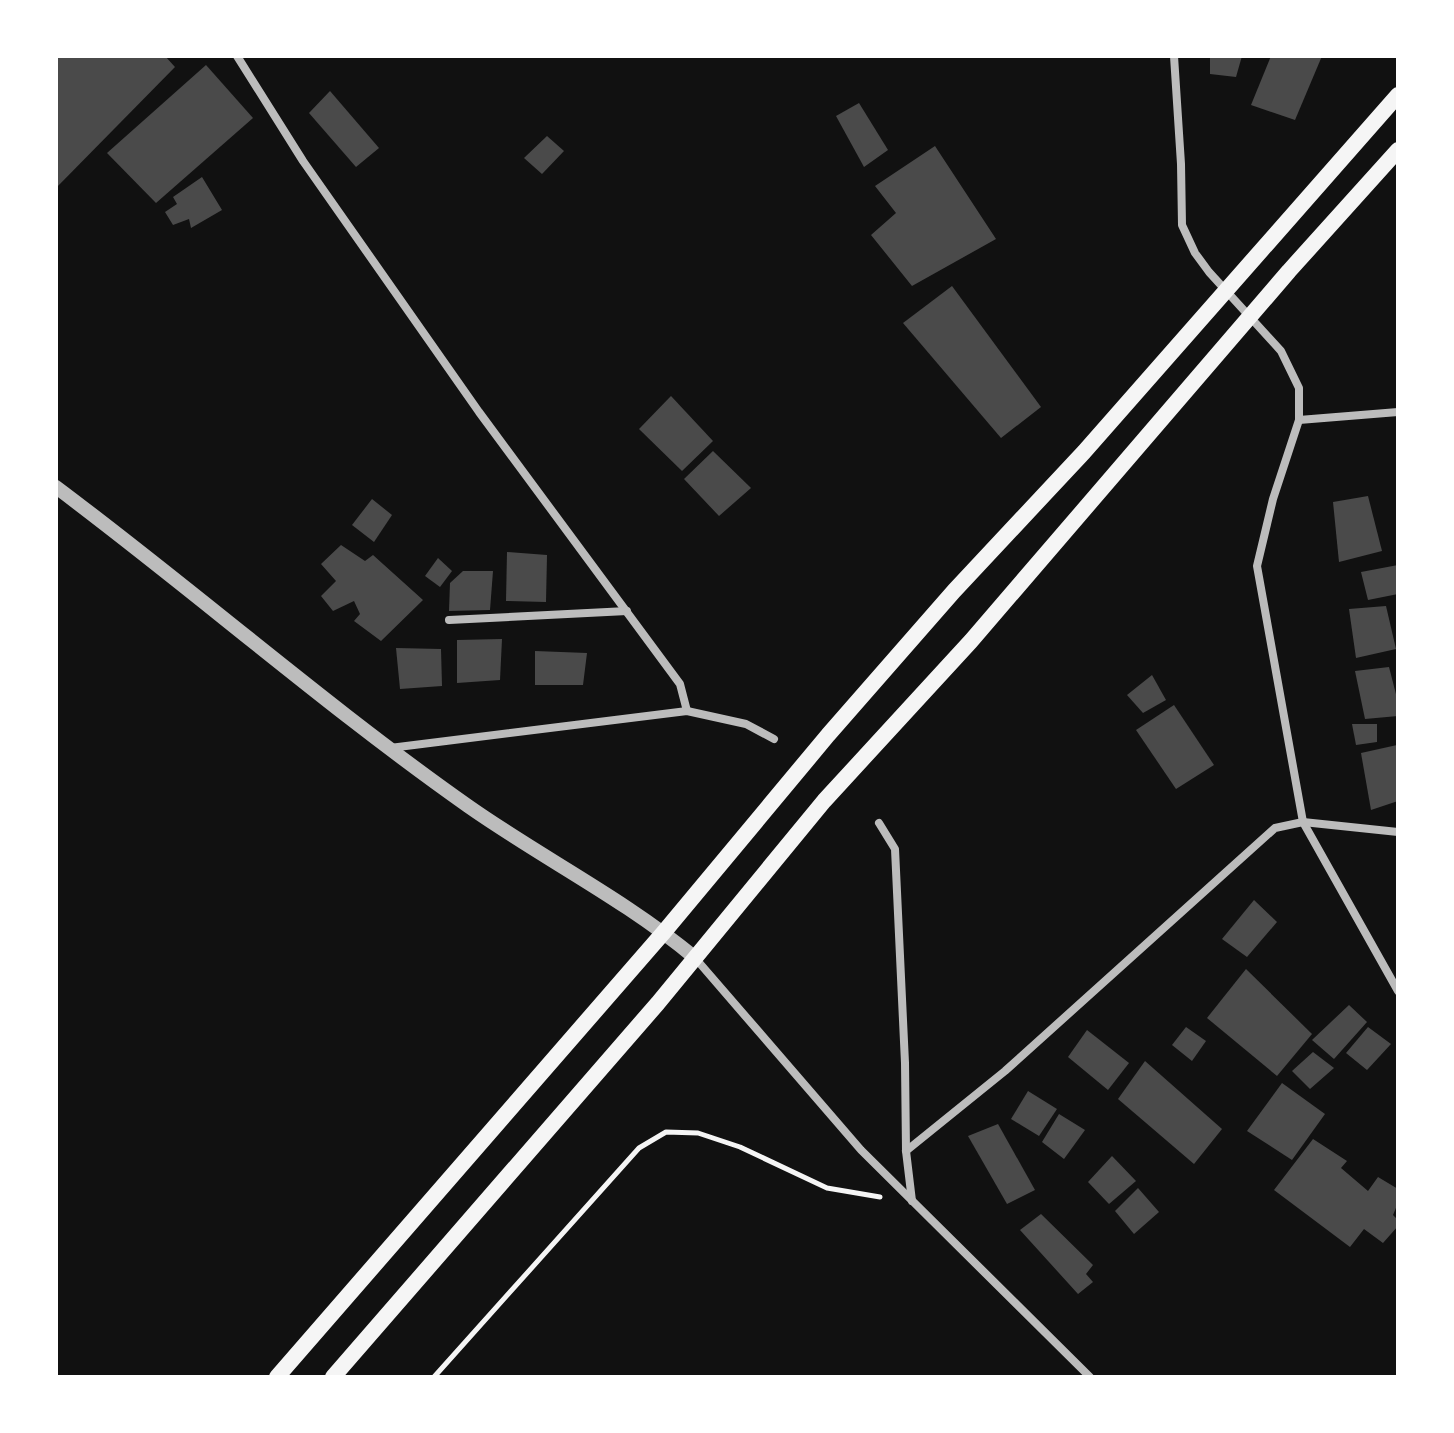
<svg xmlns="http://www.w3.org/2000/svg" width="1454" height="1433" font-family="'Varela Round',sans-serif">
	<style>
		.building { fill: #4a4a4a }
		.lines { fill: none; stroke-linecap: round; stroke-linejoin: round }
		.path { stroke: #f5f5f5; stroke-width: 5 }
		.minor { stroke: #bcbcbc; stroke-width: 8 }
		.tertiary { stroke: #bcbcbc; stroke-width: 14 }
		.secondary { stroke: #f5f5f5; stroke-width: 16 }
	</style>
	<rect width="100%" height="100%" fill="#111"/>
	<g class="building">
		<path d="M56,56h109l10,11 -119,121z"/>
		<path d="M1210,56h32l-6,21 -26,-3z"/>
		<path d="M1271,56h51l-27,64 -44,-15z"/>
		<path d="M206,65l47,53 -97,85 -49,-50z"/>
		<path d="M330,91l49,57 -23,19 -47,-54z"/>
		<path d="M859,103l29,47 -24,17 -28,-51z"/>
		<path d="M547,136l17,15 -22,23 -18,-16z"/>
		<path d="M935,146l61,93 -84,47 -41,-51 25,-22 -21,-27z"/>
		<path d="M202,177l20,33 -31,18 -2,-9 -16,6 -8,-13 12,-8 -4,-7z"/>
		<path d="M952,286l89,121 -40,31 -98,-115z"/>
		<path d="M671,396l42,45 -31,30 -43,-42z"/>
		<path d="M713,451l38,37 -32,28 -35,-37z"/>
		<path d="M1368,496l14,55 -43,11 -6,-60z"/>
		<path d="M372,499l20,16 -18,27 -22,-17z"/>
		<path d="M341,545l24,16 8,-6 50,45 -42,41 -27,-20 6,-7 -6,-13 -21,10 -12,-15 15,-15 -15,-17z"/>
		<path d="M507,552l40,3 -1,47 -40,-1z"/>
		<path d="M438,558l14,13 -12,16 -15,-11z"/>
		<path d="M1398,565v29l-30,6 -7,-28z"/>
		<path d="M463,571h30l-3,39 -41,1 1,-28z"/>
		<path d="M1386,606l10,43 -40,9 -7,-49z"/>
		<path d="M502,639l-2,41 -43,3v-43z"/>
		<path d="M396,648l45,1 1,37 -42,3z"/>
		<path d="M535,651l52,2 -4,32h-48z"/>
		<path d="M1389,667l9,35v14l-33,3 -10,-48z"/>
		<path d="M1152,675l14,25 -23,13 -16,-18z"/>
		<path d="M1174,705l40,60 -38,24 -40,-59z"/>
		<path d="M1352,724h25v18l-21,3z"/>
		<path d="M1397,745l1,56 -27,9 -10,-57z"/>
		<path d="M1254,900l23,22 -30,35 -25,-18z"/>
		<path d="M1246,969l66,65 -35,42 -70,-58z"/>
		<path d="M1349,1005l18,17 -33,37 -22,-19z"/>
		<path d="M1186,1027l20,14 -14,20 -20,-16z"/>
		<path d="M1368,1027l23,17 -24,26 -21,-17z"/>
		<path d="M1087,1030l42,33 -21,27 -40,-33z"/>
		<path d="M1313,1052l21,16 -24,21 -18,-18z"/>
		<path d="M1145,1061l77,68 -28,35 -76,-65z"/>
		<path d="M1282,1083l43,31 -33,46 -45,-29z"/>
		<path d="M1028,1091l29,18 -18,27 -28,-17z"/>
		<path d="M1059,1114l26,16 -21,29 -22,-17z"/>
		<path d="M998,1124l37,66 -28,14 -39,-68z"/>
		<path d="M1313,1139l34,22 -6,7 27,23 10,-14 20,12v14l-5,12 5,5v6l-15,17 -19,-14 -14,18 -76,-57z"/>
		<path d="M1112,1156l24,25 -27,23 -21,-22z"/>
		<path d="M1138,1188l21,24 -25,22 -19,-23z"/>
		<path d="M1041,1214l52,51 -7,9 7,8 -15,12 -58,-64z"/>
	</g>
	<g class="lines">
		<path class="path" d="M434,1377l205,-229 27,-16 32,1 42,14 87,41 53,9"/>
		<g class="minor">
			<path d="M237,56l66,105 176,251 201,272 7,27"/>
			<path d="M1174,56l7,108 1,61 13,28 14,19 72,79 18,37v32l-26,79 -16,67 46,256 95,169"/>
			<path d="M1299,420l99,-8"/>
			<path d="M449,620l178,-9"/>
			<path d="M390,748l297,-37 59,13 28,15"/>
			<path d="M879,823l16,26 10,214 1,88 6,50"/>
			<path d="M696,959l165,191 229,227"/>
			<path d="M906,1151l99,-80 270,-243 28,-6 95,10"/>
		</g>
		<path class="tertiary" d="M56,487c139,104 270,219 412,319 74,52 156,93 226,151"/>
		<g class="secondary">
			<path d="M277,1377l387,-445 164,-197 126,-144 130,-139 314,-357"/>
			<path d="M333,1377l325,-374 166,-202 147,-160 318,-370 109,-121"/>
		</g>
	</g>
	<rect width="1454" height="1433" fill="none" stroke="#ffffff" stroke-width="116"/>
</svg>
